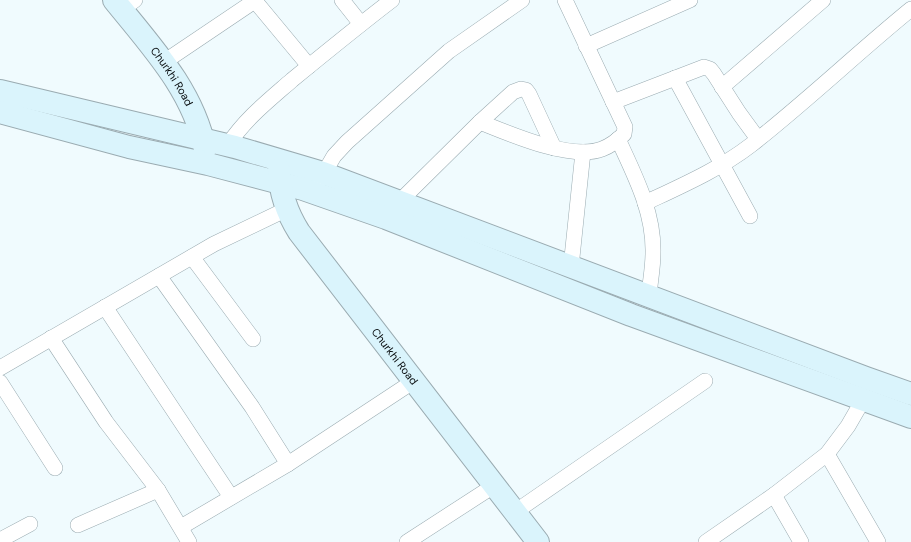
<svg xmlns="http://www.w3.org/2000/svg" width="911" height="542" font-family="'DM Sans',sans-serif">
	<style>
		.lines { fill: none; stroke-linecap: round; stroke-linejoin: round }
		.street-casing { stroke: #9aabb1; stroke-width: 16 }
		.secondary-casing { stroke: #9aabb1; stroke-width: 24 }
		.street { stroke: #fff; stroke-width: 15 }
		.secondary { stroke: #daf4fc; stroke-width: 22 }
		.labels { text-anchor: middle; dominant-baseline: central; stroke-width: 3; stroke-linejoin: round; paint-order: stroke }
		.street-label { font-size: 11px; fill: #080d0f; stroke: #f0fbfe }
	</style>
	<rect width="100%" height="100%" fill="#f0fbfe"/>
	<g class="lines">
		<g class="street-casing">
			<g id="street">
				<path d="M342,0l19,24"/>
				<path d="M255,1l54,65"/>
				<path d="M122,9l13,-9"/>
				<path d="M586,46l104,-46"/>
				<path d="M164,62l92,-62"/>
				<path d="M675,78l75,138"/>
				<path d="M722,87l101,-87"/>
				<path d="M613,102l91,-35 6,2 4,5 25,39 19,26"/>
				<path d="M480,122c30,12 91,39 122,27 8,-3 16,-9 22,-15l1,-7 -60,-127"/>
				<path d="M618,139c17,37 36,73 35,114 0,15 -3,29 -4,43"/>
				<path d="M228,145c17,-26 40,-44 64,-65 33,-27 66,-54 100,-80"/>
				<path d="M320,180l14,-24 13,-14 102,-91 73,-51"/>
				<path d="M399,202l81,-80 33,-30 8,-3 5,1 3,4 25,54"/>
				<path d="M645,203c36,-17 75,-34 106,-58 55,-43 106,-92 160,-136"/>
				<path d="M192,257l61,82"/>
				<path d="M571,267l12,-115"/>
				<path d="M159,276l93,131 36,57"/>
				<path d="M105,307l126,190"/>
				<path d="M51,338l55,84 52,68 31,52"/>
				<path d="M0,368l214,-124 73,-35"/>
				<path d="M0,382l55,86"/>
				<path d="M827,454l51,88"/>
				<path d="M774,495l27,47"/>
				<path d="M515,512l190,-131"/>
				<path d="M78,525l80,-35"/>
				<path d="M181,527l107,-63 126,-83"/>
				<path d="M0,540l30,-16"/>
				<path d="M407,542l88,-57"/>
				<path d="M706,542l68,-47 53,-41 21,-28 15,-26"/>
			</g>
		</g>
		<g class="secondary-casing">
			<g id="secondary">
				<path id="s1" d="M114,0c37,46 79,90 91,149"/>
				<path d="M0,91l235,56 88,26 543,205 45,16"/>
				<path d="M0,112l129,35 79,17 95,25 83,29 245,97 280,102"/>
				<path id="s2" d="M279,170c1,23 8,43 20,62l239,310"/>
			</g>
		</g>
		<use href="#street" class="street"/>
		<use href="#secondary" class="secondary"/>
	</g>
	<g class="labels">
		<g class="street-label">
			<text stroke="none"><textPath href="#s1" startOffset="96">Churkhi Road</textPath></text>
			<text stroke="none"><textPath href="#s2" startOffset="223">Churkhi Road</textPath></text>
		</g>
	</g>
</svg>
